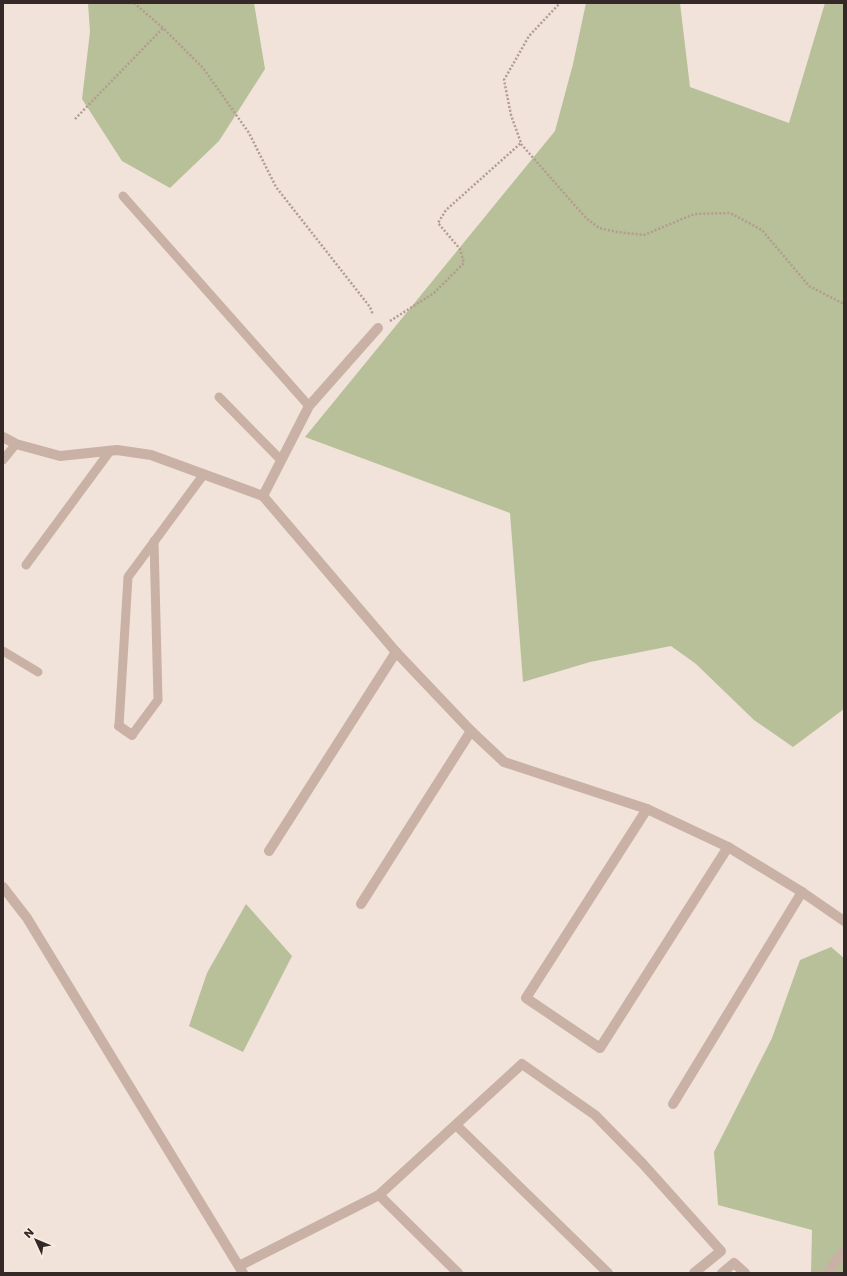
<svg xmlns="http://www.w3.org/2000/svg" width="847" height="1276" font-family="Poppins,sans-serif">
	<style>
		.green { fill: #b7c099 }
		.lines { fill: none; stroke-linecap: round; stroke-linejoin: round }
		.path { stroke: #b49b8f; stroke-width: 2.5; stroke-dasharray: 2 2; stroke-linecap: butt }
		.service { stroke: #c9b1a5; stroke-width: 9 }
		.minor { stroke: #c9b1a5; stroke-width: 10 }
	</style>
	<rect width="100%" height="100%" fill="#f1e3d9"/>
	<g class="green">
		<path d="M88,3h166l11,66 -46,72 -49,47 -48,-27 -40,-62 8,-67z"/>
		<path d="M586,3h94l10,84 99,36 36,-120h19v706l-51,38 -39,-27 -58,-56 -25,-18 -81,16 -67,20 -13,-169 -205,-76 250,-306 18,-67z"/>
		<path d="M246,904l46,52 -49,96 -54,-26 18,-53z"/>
		<path d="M831,947l13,11v315h-33l1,-43 -94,-25 -4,-53 58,-114 28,-78z"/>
	</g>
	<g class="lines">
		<g class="path">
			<path d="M134,3l29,25 40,40 46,65 27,54 94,120 3,8"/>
			<path d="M75,119l88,-91"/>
			<path d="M521,144l65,74 13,10 18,4 27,3 50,-21 36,-1 32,17 47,56 35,18"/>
			<path d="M390,321l44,-28 30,-30 -4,-14 -22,-26 8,-13 75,-67 -10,-28 -7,-35 25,-44 31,-33"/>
		</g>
		<g class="service">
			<path d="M123,196l186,210"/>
			<path d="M219,397l62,63"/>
			<path d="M3,460l13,-16"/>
			<path d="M26,565l84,-114"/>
			<path d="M3,651l35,21"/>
			<path d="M119,726l9,-149 76,-103"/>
			<path d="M132,735l26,-35 -4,-159"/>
		</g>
		<g class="minor">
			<path d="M3,437l13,7 44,12 57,-6 34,5 112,41 133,156 75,79 33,31 143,47 81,38 74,45 42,29"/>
			<path d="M263,496l46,-90 69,-78"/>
			<path d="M119,726l13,9"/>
			<path d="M647,809l-121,189 74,50 128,-201"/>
			<path d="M269,851l127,-199"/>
			<path d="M3,887l24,31 216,355"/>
			<path d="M361,904l110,-173"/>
			<path d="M673,1104l129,-212"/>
			<path d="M456,1125l152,148"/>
			<path d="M379,1195l79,78"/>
			<path d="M239,1266l140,-71 143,-131 73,51 48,49 78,87 -27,22"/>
			<path d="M722,1273l12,-10 11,10"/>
			<path d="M827,1273l17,-22"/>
		</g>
	</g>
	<rect width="847" height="1276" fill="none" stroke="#342926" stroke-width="8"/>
	<g transform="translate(36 1240) rotate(314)" stroke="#f9ede5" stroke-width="3" paint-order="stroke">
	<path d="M0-3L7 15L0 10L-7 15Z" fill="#342926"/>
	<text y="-6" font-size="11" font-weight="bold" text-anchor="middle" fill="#342926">N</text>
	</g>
</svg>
